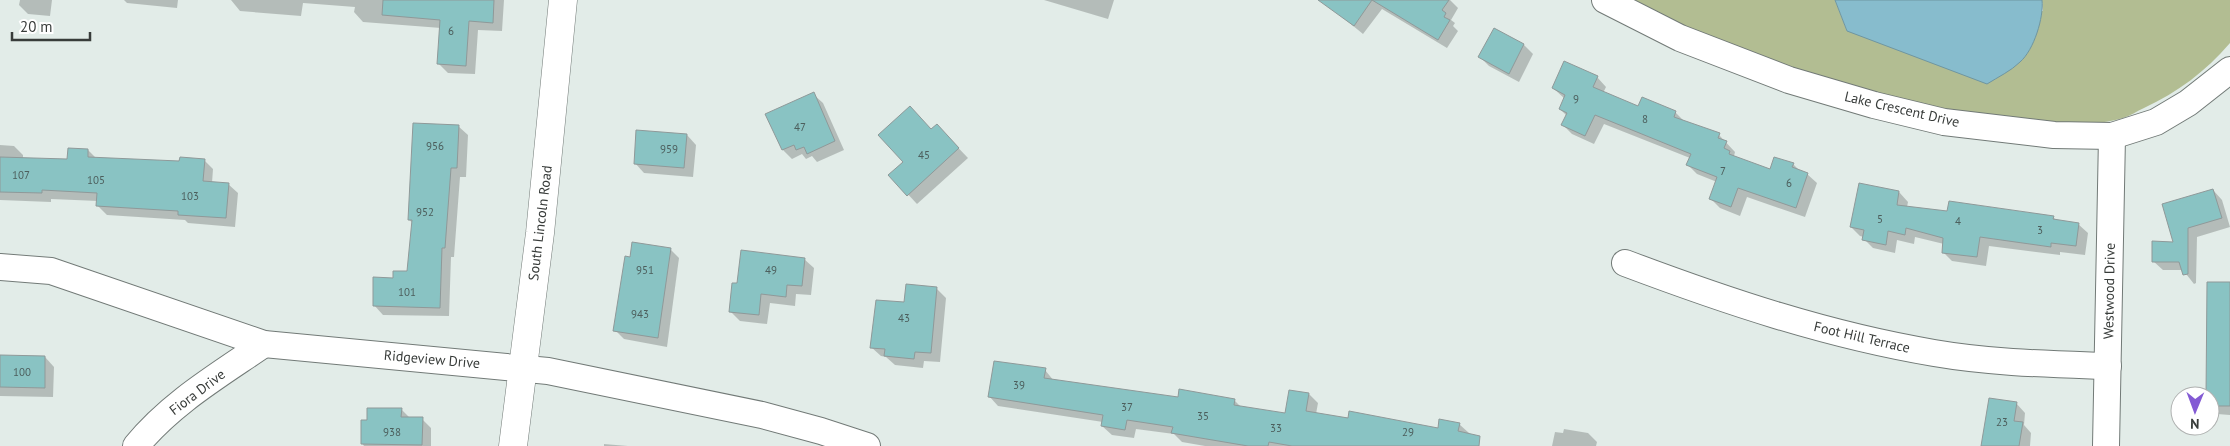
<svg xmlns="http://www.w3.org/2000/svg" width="2230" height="446" font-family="'PT Sans',sans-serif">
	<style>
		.forest { fill: #b2bd92 }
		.water { fill: #87bccd; stroke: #6f96a1 }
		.shadow { fill: #0003 }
		.building { fill: #89c3c3; stroke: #8f9999 }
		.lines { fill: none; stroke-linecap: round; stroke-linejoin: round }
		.minor-casing { stroke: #727a77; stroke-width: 28 }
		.tertiary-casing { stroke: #727a77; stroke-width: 29 }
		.minor { stroke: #fff; stroke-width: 26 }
		.tertiary { stroke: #fff; stroke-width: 28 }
		.labels { text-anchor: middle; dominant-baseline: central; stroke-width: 5; stroke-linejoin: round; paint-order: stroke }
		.number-label { font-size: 11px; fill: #4c5e5c }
		.street-label { font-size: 14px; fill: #383c3a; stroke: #fff }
	</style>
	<rect width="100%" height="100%" fill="#e2ece8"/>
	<path class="forest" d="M1630,0h205l12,31 196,-20 -1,-11h188v43c-25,29 -52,49 -86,65 -7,3 -14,8 -21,10 -34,10 -70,5 -105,1 -131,-14 -272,-57 -388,-119z"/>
	<path class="water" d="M1835,0h207c2,17 -8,50 -22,62 -9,9 -22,15 -33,22l-140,-53z"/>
	<g class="shadow">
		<path d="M20,0h32l-2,16 -22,-2 -9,-9z"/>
		<path d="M124,0h54l-1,8 -50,-5z"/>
		<path d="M231,0h273l-2,31 -24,-1 -3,44 -27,-1 -10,-10 3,-35 -78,-6 -9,-10 1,-5 -52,-4 -2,13 -61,-5z"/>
		<path d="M1044,0h70l-6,19z"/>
		<path d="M1343,0h107l8,8 -7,12 4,3 -2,3 5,5 -11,17 -65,-39 -19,25 -28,-23z"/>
		<path d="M1494,30l30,15 9,9 -14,28 -30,-16 -9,-9z"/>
		<path d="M1597,77l9,10 -3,6 36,15 36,4 9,9 35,14 16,17 -1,4 2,2 34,13 23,-7 7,7 7,3 10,9 -12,34 -58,-20 -7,19 -20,-8 -9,-9 6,-17 -20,-8 -9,-9 2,-7 -86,-34 -10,20 -22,-10 -9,-9 4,-9 -7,-7 5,-10 -12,-11z"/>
		<path d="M813,94l10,9 21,47 -27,12 -5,-6 -6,3 -4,-5 -10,5 -9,-9 -16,-36z"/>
		<path d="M458,126l10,9 -2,42h-6l-6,80h-3l-2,59 -66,-1 -9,-10 20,-26 14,-7 5,-49 -4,-3z"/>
		<path d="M932,131l14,4 22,23 -51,46 -27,-29z"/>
		<path d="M687,135l9,10 -3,32 -49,-4 -9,-10z"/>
		<path d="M0,145l14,1 9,9v4l45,1 20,-10 9,9 84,4 23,-3 9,9 -1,14 16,1 10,9 -3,34 -47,-4 -3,-3 -78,-5 -9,-9v-5l-47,-2v3l-51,-2z"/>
		<path d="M1860,184l39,8 9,10 -1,5 41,5 105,5 4,4 21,3 10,9 -3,22 -25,-3v3l-71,-9 -3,20 -34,-5 -9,-9 1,-8 -29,-7 -1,7 -17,-4 -2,13 -22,-5 -9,-9v-2l-4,-1 -9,-9z"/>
		<path d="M2213,190l9,10 8,27 -33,10 -1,46 -2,1 -11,-14h-20l-10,-9 22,-18z"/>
		<path d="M670,249l9,9 -12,89 -43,-8 -9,-9 16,-71z"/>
		<path d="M804,259l10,9 -3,27 -15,-1 -1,12 -25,-3 -3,21 -27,-3 -9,-9z"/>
		<path d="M2230,283v132l-13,-1 -7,-6v-12h-3z"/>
		<path d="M936,288l10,10 -6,64 -16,-1 -1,7 -28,-3 -9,-8 -5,-1 -10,-9 35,-44z"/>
		<path d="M0,356l45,1 9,10 -1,30 -53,-1z"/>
		<path d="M1045,370l9,11 125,18 55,1 8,8 44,7 23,-21 9,9 -2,11 123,15 20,-5 10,9 -3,13h-261l-23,-4 -8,-8 -38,-5 -2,9 -22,-3 -10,-9 1,-4 -105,-16 -9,-10z"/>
		<path d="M2016,403l9,10 -1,12 7,8 -1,13h-47z"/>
		<path d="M401,409l9,9 12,1 9,9v18h-67l-2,-3 6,-22z"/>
		<path d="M1564,429l24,4 9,9 -1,4h-44l3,-14 8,1z"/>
		<path d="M604,444l24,2h-24z"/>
	</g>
	<g class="building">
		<path d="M383,0h111l-1,23 -24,-2 -3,45 -29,-2 3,-44 -58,-5z"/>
		<path d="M1318,0h131l-7,10 4,3 -2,4 6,3 -12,20 -66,-40 -18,26z"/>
		<path d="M1494,28l30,16 -15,30 -31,-17z"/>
		<path d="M1564,61l34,15 -5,11 45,19 4,-9 34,14 -2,6 46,16 -2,5 9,3 -3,7 6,3 -1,3 41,15 4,-12 20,6 -2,4 16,6 -12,35 -58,-20 -7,19 -22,-8 8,-22 -31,-12 5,-11 -96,-39 -10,21 -24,-11 6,-12 -8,-4 6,-14 -13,-7z"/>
		<path d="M814,92l21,49 -28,13 -3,-7 -8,3 -2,-5 -12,5 -17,-36z"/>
		<path d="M910,106l21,23 6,-5 22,24 -52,48 -19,-21 15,-13 -25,-27z"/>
		<path d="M413,123l46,2 -2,43h-6l-6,80h-3l-2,60 -67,-2v-29l20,1v-7h14l5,-51h-4z"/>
		<path d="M636,130l51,4 -3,34 -50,-4z"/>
		<path d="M68,148l20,1v8l91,4 1,-4 25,2 -2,22 26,2 -3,35 -48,-3v-4l-82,-5 1,-13 -55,-3v3l-42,-1v-35l67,2z"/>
		<path d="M1859,183l40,8 -2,14 50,6 2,-10 105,15 -1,3 26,4 -3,23 -25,-3v4l-71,-10 -3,20 -35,-4 1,-15 -37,-10 -1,7 -17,-4 -2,14 -24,-5 2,-10 -14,-3z"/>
		<path d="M2213,189l9,29 -34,10v46l-5,1 -4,-13h-27v-21l21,1 -11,-38z"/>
		<path d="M632,242l39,6 -13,90 -45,-7 12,-75 5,1z"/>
		<path d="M741,250l64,8 -3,28 -15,-1 -1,12 -25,-3 -2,21 -30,-3 3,-29h5z"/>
		<path d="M2207,282h23v124h-20v-10h-4z"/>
		<path d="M906,284l31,3 -6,66 -16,-1 -1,7 -30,-3 1,-7 -15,-1 6,-48 28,2z"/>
		<path d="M0,355l45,1v32l-45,-1z"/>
		<path d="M994,361l52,7 -2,10 134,19 1,-8 56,10 -1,6 51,8 4,-23 20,3 -3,18 42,7 1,-7 89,17 1,-9 21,4 -2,8 22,5 -1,10h-187l-23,-4 -1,4h-20l-77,-13 2,-6 -46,-7 -2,10 -24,-4 2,-11 -115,-18z"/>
		<path d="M1989,398l28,4 -3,19 9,1 -4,24h-38z"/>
		<path d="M367,408h35l-1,9h22l-1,28 -61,-1v-24h6z"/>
	</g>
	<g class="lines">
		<g class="minor-casing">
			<g id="minor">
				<path d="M1605,0l75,38 109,42 85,25 70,17 110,13 58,1 44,-14 32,-19 42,-33"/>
				<path d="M1625,263c101,38 202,72 309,90 58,10 116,11 174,13"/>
				<path d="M0,267l51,4 213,73 284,27 214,44 59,16 46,15"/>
				<path d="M136,446c35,-43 83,-71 128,-102"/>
				<path d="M2106,446l6,-310"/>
			</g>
		</g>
		<g class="tertiary-casing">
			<path id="tertiary" d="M513,446l27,-213 23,-233"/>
		</g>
		<use href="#minor" class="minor"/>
		<use href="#tertiary" class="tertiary"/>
	</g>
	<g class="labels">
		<g class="number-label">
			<text x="451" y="31">6</text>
			<text x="1576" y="99">9</text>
			<text x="1645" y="119">8</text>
			<text x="800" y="127">47</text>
			<text x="435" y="146">956</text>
			<text x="669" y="149">959</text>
			<text x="924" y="155">45</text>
			<text x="1723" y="171">7</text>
			<text x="21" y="175">107</text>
			<text x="96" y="180">105</text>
			<text x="1789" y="183">6</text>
			<text x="190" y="196">103</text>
			<text x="425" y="212">952</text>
			<text x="1880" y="219">5</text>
			<text x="1958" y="221">4</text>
			<text x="2040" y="230">3</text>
			<text x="645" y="270">951</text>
			<text x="771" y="270">49</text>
			<text x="407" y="292">101</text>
			<text x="640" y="314">943</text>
			<text x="904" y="318">43</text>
			<text x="22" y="372">100</text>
			<text x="1019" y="385">39</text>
			<text x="1127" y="407">37</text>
			<text x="1203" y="416">35</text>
			<text x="2002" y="422">23</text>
			<text x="1276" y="428">33</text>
			<text x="392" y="432">938</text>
			<text x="1408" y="432">29</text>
		</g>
		<g class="street-label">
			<text transform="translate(1902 109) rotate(13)">Lake Crescent Drive</text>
			<text transform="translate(540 223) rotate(-83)">South Lincoln Road</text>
			<text transform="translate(2109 291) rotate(-89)">Westwood Drive</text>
			<text transform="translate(1862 337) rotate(13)">Foot Hill Terrace</text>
			<text transform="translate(432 359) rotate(5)">Ridgeview Drive</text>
			<text transform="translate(197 392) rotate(-37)">Fiora Drive</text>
		</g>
	</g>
	<g transform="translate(2195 411) rotate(181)"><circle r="24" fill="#ffffff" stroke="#afb1b0"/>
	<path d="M0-4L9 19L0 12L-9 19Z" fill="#835ad4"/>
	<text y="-8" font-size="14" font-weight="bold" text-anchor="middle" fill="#383c3a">N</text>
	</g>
	<path d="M12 32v8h78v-8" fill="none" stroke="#383c3a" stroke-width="2.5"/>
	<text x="20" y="32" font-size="15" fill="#383c3a" stroke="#ffffff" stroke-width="4" paint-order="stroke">20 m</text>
</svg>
